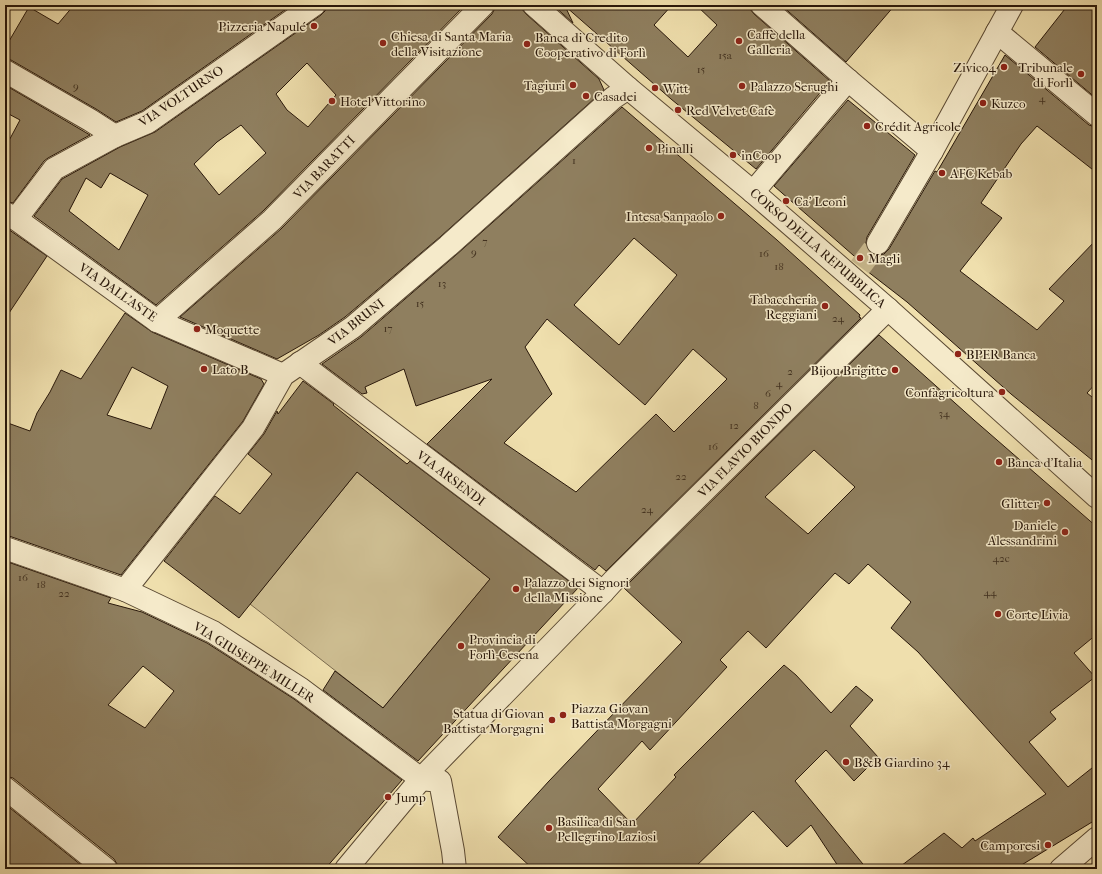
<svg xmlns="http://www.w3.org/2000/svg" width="1102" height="874" font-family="'IM FELL French Canon',serif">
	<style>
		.green { fill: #cdbd91; stroke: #7a6a4e }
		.building { fill: #8f7f5f; stroke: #28170a; fill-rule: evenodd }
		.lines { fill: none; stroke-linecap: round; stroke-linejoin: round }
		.minor-tunnel { stroke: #c7b78c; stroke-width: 22; stroke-dasharray: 22 11; stroke-linecap: butt }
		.minor-casing { stroke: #5a4933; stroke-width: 24 }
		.minor { stroke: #f5eaca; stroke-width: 22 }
		.poi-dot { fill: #8f2418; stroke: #f5eaca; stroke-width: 1.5 }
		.labels { text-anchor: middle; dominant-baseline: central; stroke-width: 3; stroke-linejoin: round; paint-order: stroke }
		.number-label { font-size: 11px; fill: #42311f }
		.poi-label { font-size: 13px; fill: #28170a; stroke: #f5eaca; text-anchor: start }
		.street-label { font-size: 13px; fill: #28170a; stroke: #f5eaca }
	</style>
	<rect width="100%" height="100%" fill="#efdfad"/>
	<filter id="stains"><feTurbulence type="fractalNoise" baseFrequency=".005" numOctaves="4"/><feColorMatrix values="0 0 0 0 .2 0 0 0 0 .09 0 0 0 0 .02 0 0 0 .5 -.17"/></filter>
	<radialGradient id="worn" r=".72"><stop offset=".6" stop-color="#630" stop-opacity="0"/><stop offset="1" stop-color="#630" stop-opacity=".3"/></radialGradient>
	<path class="green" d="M357,472l133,107 -107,129 -133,-104z"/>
	<g class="building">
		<path d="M74,5h218l-150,106 -26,11 -20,-13 -85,-49 -6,-1v-11l24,-41 29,17z"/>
		<path d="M326,5h139l-202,206 -107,94 -122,-89 28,-37 58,-32 35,-15 166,-117 4,-4zM307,63l29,32 -28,32 -21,-17 -11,-16zM241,125l25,28 -47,42 -25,-31 23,-22zM110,173l38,22 -29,55 -50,-39 17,-33 15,10z"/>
		<path d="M495,5h27v4l4,5 73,65 5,11 -164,147 -95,80 -26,18 -42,24 -97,-42 101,-88 211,-215 3,-6z"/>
		<path d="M553,5h119l-18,20 34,32 29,-32 -21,-20h54v4l4,5 76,67 -74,88 -85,-70 -106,-93 8,17z"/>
		<path d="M781,5h114l-49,57z"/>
		<path d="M1068,5h29v94l-62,-52z"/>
		<path d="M1005,55l84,70 6,2h2v46l-60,-47 -16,18 -40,59 21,15 -42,53 77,59 27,-29 -15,-12 48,-50v143l-10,11 10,8v63l-86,-70 -104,-92 -40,-31 2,-2 -95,-83 74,-86 67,55 -48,82 -1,6 1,6 4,5 7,1 6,-1 5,-5 46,-78 2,1z"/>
		<path d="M5,85l85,50 -42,23 -4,3 -31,42 -8,-2v-53l15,-28 -15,-8z"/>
		<path d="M622,107l155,133 83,75 -1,2 2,1 -255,253 -7,-6 -4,5 -168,-126 65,-65 -76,27 -12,-37 -39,18 2,6 -5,1 -40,-30 39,-27 95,-82zM634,238l43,37 -58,70 -45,-40zM547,319l98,86 48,-56 34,30 -53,53 -18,-18 -80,78 -72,-49 48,-49 -27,-47z"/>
		<path d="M5,227l42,29 -42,63z"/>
		<path d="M125,313l27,19 109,47 3,5 -21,37 -122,154 -112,-39h-4v-114l25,9 7,-18 13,-21 11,-22 20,9zM132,367l36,19 -17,43 -44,-14z"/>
		<path d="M879,335l95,85 123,107v107l-23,19 21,24 -45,35 6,7 -27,23 39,45 29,-23v55l-82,50h-118l47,-36 18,15 11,-10 2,3 71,-47 -128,-142 -27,-24 20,-26 -43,-38 -19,20 -14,-11 -69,75 -18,-17 -28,29 7,7 -77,83 -8,-9 -44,48 34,35 44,-47 -2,-2 110,-110 12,10 35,38 25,-27 17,14 -23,26 28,31 -24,24 -28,-31 -31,31 72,88h-27l-29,-44 -24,22 -34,-36 -60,58h-160l-35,-32 51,-56 133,-139 -58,-54zM814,450l41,37 -47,47 -43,-37z"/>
		<path d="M303,381l31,23 -1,1 74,59 3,-3 168,127 -160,173 -95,-71 12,-19 48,37 107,-129 -133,-107 -118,146 -75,-57 51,-65 25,18 32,-40 -24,-20 16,-20 13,-23 1,3z"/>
		<path d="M5,561l106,37 -3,5 34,9 65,31 87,56 108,81 -77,89h-207l-1,-5 -3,-5 -101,-81 -8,-2zM143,666l31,25 -29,37 -37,-23z"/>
		<path d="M5,804l81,65h-81z"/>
	</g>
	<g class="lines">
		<path class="minor-tunnel" d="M860,267l18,-24"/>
		<g class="minor-casing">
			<g id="minor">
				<path d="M534,5l94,83 125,104 135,117 209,188"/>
				<path d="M762,5l86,75 84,71 80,-146"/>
				<path d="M997,32l100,83"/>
				<path d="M5,71l85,49 25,16"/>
				<path d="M753,192l95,-112"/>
				<path d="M5,213l11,6 141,102 126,54"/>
				<path d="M16,219l38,-50 61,-33 33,-14 166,-117"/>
				<path d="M878,243l54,-92"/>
				<path d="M157,321l115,-101 211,-215"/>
				<path d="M300,363l303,229"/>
				<path d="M5,548l120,42 88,42 88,57 120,90 19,2 13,70 2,18"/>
				<path d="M125,590l128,-162 30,-53 70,-48 95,-81 165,-148 15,-10"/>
				<path d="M5,788l101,81"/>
				<path d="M346,869l75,-90 182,-187 11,-12 274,-271"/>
				<path d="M1061,869l36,-31"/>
			</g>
		</g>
		<use href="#minor" class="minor"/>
	</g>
	<g class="poi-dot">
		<circle cx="314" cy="26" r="4"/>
		<circle cx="739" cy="41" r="4"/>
		<circle cx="383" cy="43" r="4"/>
		<circle cx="527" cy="44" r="4"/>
		<circle cx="1004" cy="67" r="4"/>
		<circle cx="1081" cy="74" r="4"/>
		<circle cx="573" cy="85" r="4"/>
		<circle cx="742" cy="86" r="4"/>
		<circle cx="655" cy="88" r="4"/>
		<circle cx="586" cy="96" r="4"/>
		<circle cx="332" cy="101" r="4"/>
		<circle cx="983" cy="103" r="4"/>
		<circle cx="678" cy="110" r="4"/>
		<circle cx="867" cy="126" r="4"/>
		<circle cx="649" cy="148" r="4"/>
		<circle cx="733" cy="155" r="4"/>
		<circle cx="942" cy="173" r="4"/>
		<circle cx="786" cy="201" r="4"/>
		<circle cx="721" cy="216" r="4"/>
		<circle cx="860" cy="258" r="4"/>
		<circle cx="825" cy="306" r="4"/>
		<circle cx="197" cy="329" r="4"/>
		<circle cx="958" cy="354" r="4"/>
		<circle cx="204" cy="369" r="4"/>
		<circle cx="895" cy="370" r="4"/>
		<circle cx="1002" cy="392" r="4"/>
		<circle cx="999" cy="462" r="4"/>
		<circle cx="1047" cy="503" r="4"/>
		<circle cx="1065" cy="532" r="4"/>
		<circle cx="516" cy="589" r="4"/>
		<circle cx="998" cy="614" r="4"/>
		<circle cx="461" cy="646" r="4"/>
		<circle cx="563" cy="715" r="4"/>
		<circle cx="552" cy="720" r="4"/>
		<circle cx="846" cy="762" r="4"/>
		<circle cx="388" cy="797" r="4"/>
		<circle cx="549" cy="828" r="4"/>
		<circle cx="1048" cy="845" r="4"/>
	</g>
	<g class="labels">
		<g class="number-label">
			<text x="725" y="55">15a</text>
			<text x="701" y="69">15</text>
			<text x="76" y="86">9</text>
			<text x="1042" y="98">4</text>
			<text x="574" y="160">1</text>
			<text x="485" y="241">7</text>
			<text x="474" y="252">9</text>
			<text x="764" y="253">16</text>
			<text x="779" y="266">18</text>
			<text x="442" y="283">13</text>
			<text x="420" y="303">15</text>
			<text x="838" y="318">24</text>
			<text x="388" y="328">17</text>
			<text x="790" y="371">2</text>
			<text x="779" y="383">4</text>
			<text x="768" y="393">6</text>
			<text x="756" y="405">8</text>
			<text x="944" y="413">34</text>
			<text x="734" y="425">12</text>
			<text x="713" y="446">16</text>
			<text x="681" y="476">22</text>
			<text x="647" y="509">24</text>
			<text x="1001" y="558">42c</text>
			<text x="23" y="577">16</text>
			<text x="41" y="584">18</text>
			<text x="990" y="592">44</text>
			<text x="64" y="593">22</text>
		</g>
		<g class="poi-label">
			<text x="306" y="26" text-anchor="end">Pizzeria Napulé</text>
			<text x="747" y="34">Caffè della<tspan x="747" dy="15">Galleria</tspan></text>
			<text x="391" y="36">Chiesa di Santa Maria<tspan x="391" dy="15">della Visitazione</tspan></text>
			<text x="535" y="37">Banca di Credito<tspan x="535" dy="15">Cooperativo di Forlì</tspan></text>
			<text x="996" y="67" text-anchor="end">Zivico4</text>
			<text x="1073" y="67" text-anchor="end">Tribunale<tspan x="1073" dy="15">di Forlì</tspan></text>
			<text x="565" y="85" text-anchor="end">Tagiuri</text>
			<text x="750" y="86">Palazzo Serughi</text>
			<text x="663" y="88">Witt</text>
			<text x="594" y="96">Casadei</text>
			<text x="340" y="101">Hotel Vittorino</text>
			<text x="991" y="103">Kuzco</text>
			<text x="686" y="110">Red Velvet Cafè</text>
			<text x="875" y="126">Crédit Agricole</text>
			<text x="657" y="148">Pinalli</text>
			<text x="741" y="155">inCoop</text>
			<text x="950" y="173">AFC Kebab</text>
			<text x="794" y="201">Ca' Leoni</text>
			<text x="713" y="216" text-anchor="end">Intesa Sanpaolo</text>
			<text x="868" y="258">Magli</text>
			<text x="817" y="299" text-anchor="end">Tabaccheria<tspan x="817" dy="15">Reggiani</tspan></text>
			<text x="205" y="329">Moquette</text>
			<text x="966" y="354">BPER Banca</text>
			<text x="212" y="369">Lato B</text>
			<text x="887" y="370" text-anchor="end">Bijou Brigitte</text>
			<text x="994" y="392" text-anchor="end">Confagricoltura</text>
			<text x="1007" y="462">Banca d'Italia</text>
			<text x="1039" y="503" text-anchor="end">Glitter</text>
			<text x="1057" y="525" text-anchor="end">Daniele<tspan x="1057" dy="15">Alessandrini</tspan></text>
			<text x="524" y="582">Palazzo dei Signori<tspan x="524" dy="15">della Missione</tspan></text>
			<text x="1006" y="614">Corte Livia</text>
			<text x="469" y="639">Provincia di<tspan x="469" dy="15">Forlì-Cesena</tspan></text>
			<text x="571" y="708">Piazza Giovan<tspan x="571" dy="15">Battista Morgagni</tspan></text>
			<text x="544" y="713" text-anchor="end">Statua di Giovan<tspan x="544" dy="15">Battista Morgagni</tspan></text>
			<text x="854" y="762">B&amp;B Giardino 34</text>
			<text x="396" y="797">Jump</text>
			<text x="557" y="821">Basilica di San<tspan x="557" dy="15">Pellegrino Laziosi</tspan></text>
			<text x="1040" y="845" text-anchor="end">Camporesi</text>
		</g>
		<g class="street-label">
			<text transform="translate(181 96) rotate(-34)">VIA VOLTURNO</text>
			<text transform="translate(324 167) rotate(-46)">VIA BARATTI</text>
			<text transform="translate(818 248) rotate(41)">CORSO DELLA REPUBBLICA</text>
			<text transform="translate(118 292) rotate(35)">VIA DALL'ASTE</text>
			<text transform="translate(356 322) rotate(-38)">VIA BRUNI</text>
			<text transform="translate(745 450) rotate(-45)">VIA FLAVIO BIONDO</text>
			<text transform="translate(451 478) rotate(37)">VIA ARSENDI</text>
			<text transform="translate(254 662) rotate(32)">VIA GIUSEPPE MILLER</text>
		</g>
	</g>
	<rect width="1102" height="874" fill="none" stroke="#efdfad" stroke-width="20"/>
	<rect x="6" y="6" width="1090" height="862" fill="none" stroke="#28170a" stroke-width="2"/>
	<rect x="10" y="10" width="1082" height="854" fill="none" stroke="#28170a"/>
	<rect width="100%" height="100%" filter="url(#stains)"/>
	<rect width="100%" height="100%" fill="url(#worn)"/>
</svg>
